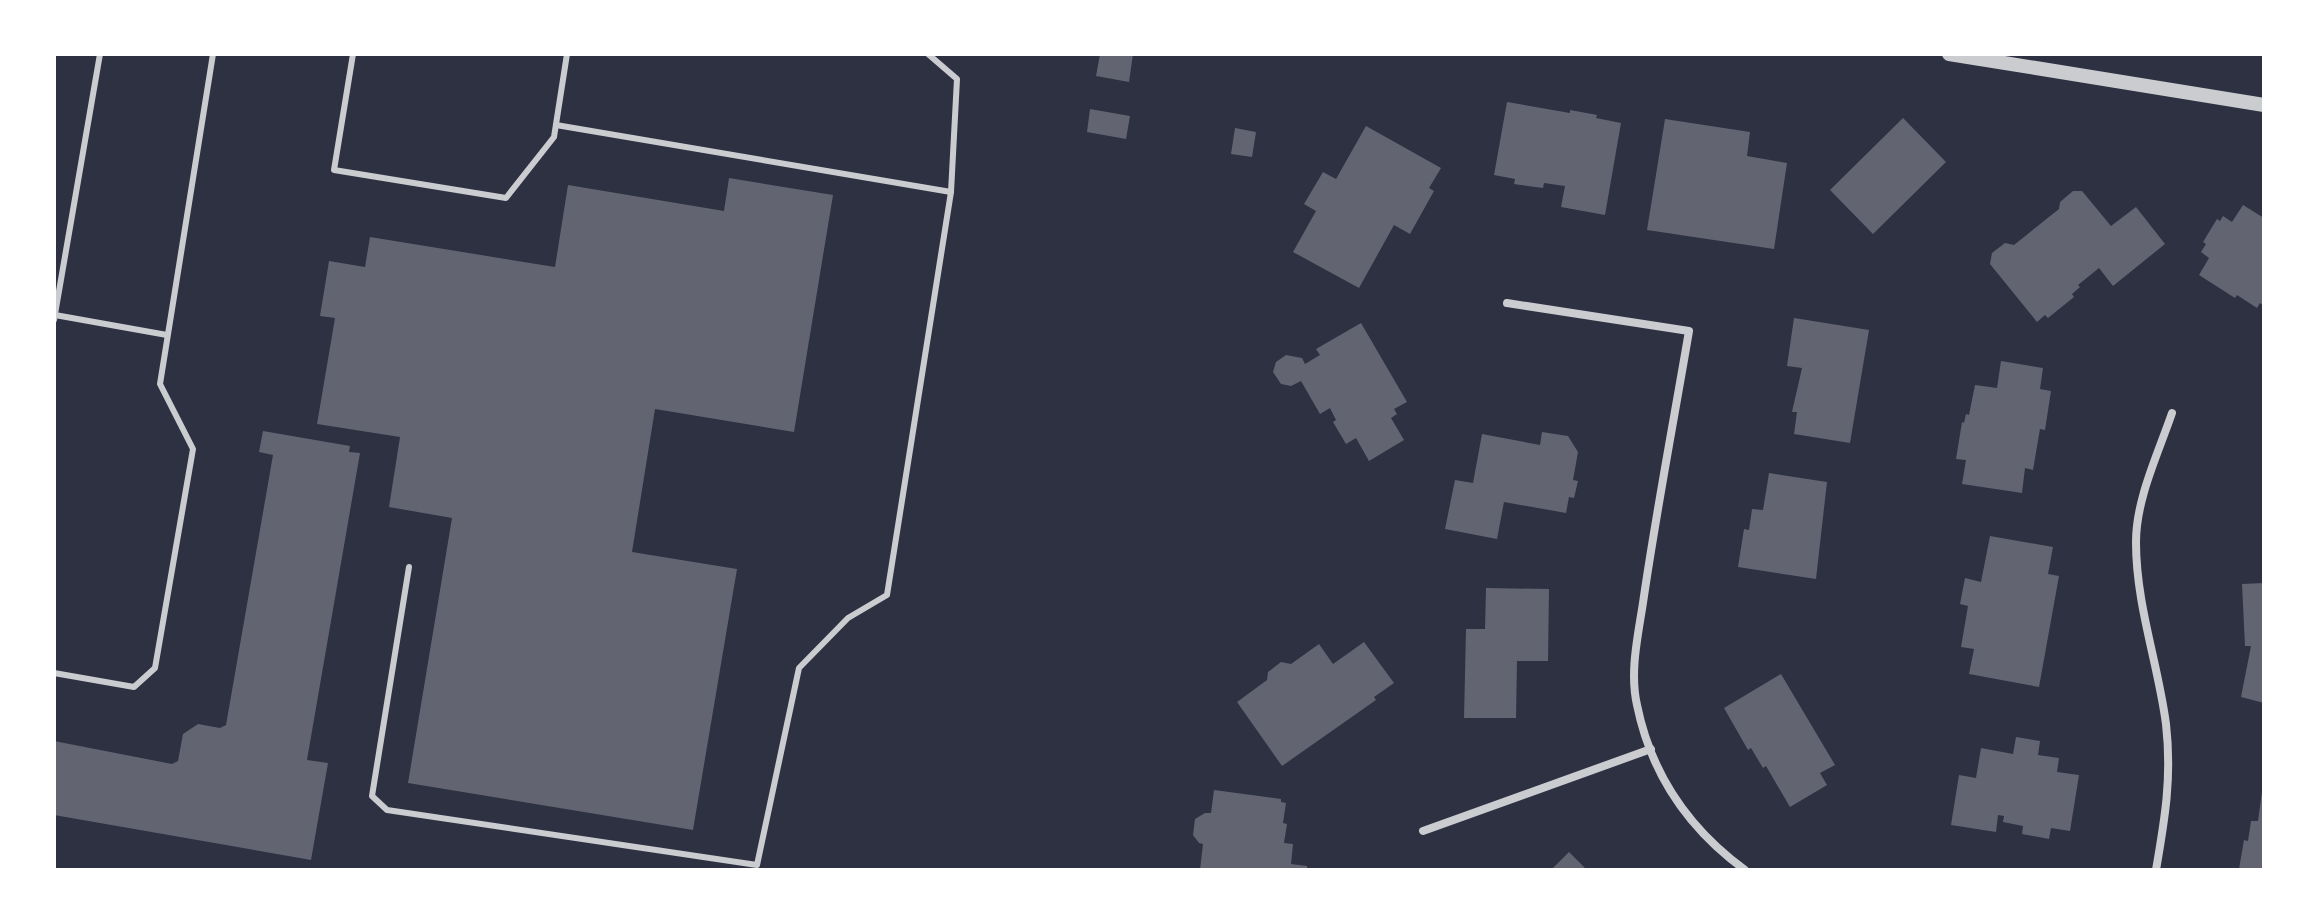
<svg xmlns="http://www.w3.org/2000/svg" width="2318" height="924" font-family="Literata,serif">
	<style>
		.building { fill: #626471 }
		.lines { fill: none; stroke-linecap: round; stroke-linejoin: round }
		.service { stroke: #caccd0; stroke-width: 6 }
		.minor { stroke: #caccd0; stroke-width: 8 }
		.tertiary { stroke: #caccd0; stroke-width: 14 }
	</style>
	<rect width="100%" height="100%" fill="#2d3142"/>
	<g class="building">
		<path d="M1100,54h33l-4,28 -33,-6z"/>
		<path d="M1507,102l63,11v-3l27,5 -1,3 25,5 -16,92 -44,-8 4,-21 -21,-3 -1,5 -29,-4 1,-5 -21,-4z"/>
		<path d="M1090,109l40,7 -4,23 -39,-7z"/>
		<path d="M1903,118l43,44 -73,72 -43,-44z"/>
		<path d="M1665,119l85,13 -3,24 40,7 -13,86 -127,-19z"/>
		<path d="M1366,126l75,42 -12,20 5,3 -24,43 -16,-9 -35,63 -66,-36 23,-41 -12,-7 19,-32 13,7z"/>
		<path d="M1235,128l21,4 -4,25 -21,-3z"/>
		<path d="M729,178l104,17 -39,237 -139,-23 -23,143 105,17 -44,261 -285,-47 44,-265 -63,-11 11,-70 -83,-13 18,-106 -15,-2 9,-55 36,6 5,-30 185,30 13,-82 156,26z"/>
		<path d="M2073,191h9l29,35 25,-19 29,37 -52,42 -14,-18 -21,17 2,2 -8,7 2,3 -26,21 -3,-3 -8,7 -47,-58 2,-11 13,-10 9,2 45,-36 1,-7z"/>
		<path d="M2243,205l21,13v88l-4,-3 -3,5 -20,-13 -2,3 -36,-23 10,-17 -8,-6 5,-8 -3,-2 14,-23 3,2 3,-5 9,6z"/>
		<path d="M1794,318l75,12 -19,113 -56,-9 3,-22h-5l10,-44 -15,-2z"/>
		<path d="M1361,323l46,79 -13,7 3,5 -6,4 13,22 -35,21 -13,-23 -10,6 -13,-22 3,-2 -6,-12 -10,6 -19,-33 -10,5 -10,-2 -8,-12 3,-10 10,-7 16,3 3,6 15,-9 -4,-6z"/>
		<path d="M2001,361l42,7 -3,21 11,2 -6,39 -5,-1 -7,41 -8,-2 -3,25 -60,-9 4,-24 -10,-1 6,-37 2,1 2,-9 3,1 6,-30 22,3z"/>
		<path d="M263,431l87,15 -1,6 11,1 -53,307 21,3 -17,97 -257,-45v-74l118,23 6,-3 5,-27 15,-10 22,4 6,-3 47,-270 -14,-3z"/>
		<path d="M1542,432l26,4 10,16 -5,28 5,1 -4,17 -5,-1 -3,16 -62,-11 -7,37 -52,-10 10,-49 18,3 9,-49 58,11z"/>
		<path d="M1769,473l58,9 -11,97 -78,-12 6,-38 5,1 3,-21 11,1z"/>
		<path d="M1990,536l63,11 -5,27 11,2 -20,111 -70,-13 5,-25 -13,-2 7,-41 -8,-2 5,-26 16,4z"/>
		<path d="M2264,583v120l-23,-6 10,-51h-6l-3,-62z"/>
		<path d="M1486,588l63,1 -1,72h-31l-1,57h-52l2,-89h19z"/>
		<path d="M1364,642l30,41 -20,14 2,3 -94,66 -45,-64 30,-22 1,-8 13,-10 10,2 28,-20 14,20z"/>
		<path d="M1781,674l54,91 -15,8 7,12 -37,22 -24,-41 -3,2 -12,-20 -3,2 -24,-42z"/>
		<path d="M2016,737l24,4 -2,14 21,3 -2,14 22,3 -9,56 -19,-3 -2,11 -27,-5 1,-8 -20,-4 1,-6 -6,-1 -2,17 -45,-7 8,-50 17,3 5,-30 32,6z"/>
		<path d="M1214,790l67,9v3l5,1 -3,20 4,1 -3,19 9,1 -2,20 16,2v4h-107l3,-26 -4,-1 -6,-8 2,-16 10,-6h6z"/>
		<path d="M2262,792l2,78 -25,-1 5,-29 4,1 3,-20h7z"/>
		<path d="M1569,852l18,18h-36z"/>
	</g>
	<g class="lines">
		<g class="service">
			<path d="M353,54l-19,116 172,28 48,-61 13,-83"/>
			<path d="M556,125l395,67"/>
			<path d="M55,315l112,20"/>
			<path d="M54,320l46,-266"/>
			<path d="M409,567l-37,229 15,14 370,55 42,-197 49,-50 39,-23 64,-403 6,-113 -29,-25"/>
			<path d="M54,673l80,14 21,-19 38,-219 -33,-65 53,-330"/>
		</g>
		<g class="minor">
			<path d="M1507,303l182,28c-15,88 -32,177 -45,265 -5,36 -15,74 -7,109 14,69 52,124 108,165"/>
			<path d="M1423,831l228,-82"/>
			<path d="M2156,870c9,-52 16,-93 10,-146 -8,-61 -30,-119 -30,-182 0,-43 22,-88 36,-129"/>
		</g>
		<path class="tertiary" d="M1949,54l315,51"/>
	</g>
	<rect width="2318" height="924" fill="none" stroke="#ffffff" stroke-width="112"/>
</svg>
